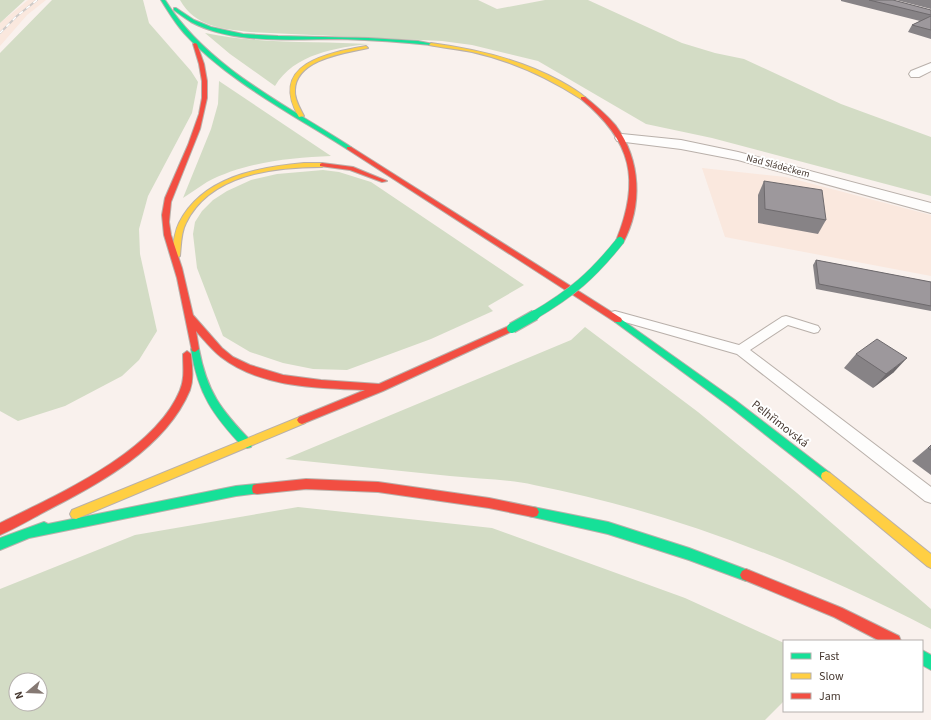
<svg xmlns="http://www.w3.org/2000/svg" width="931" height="720" font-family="'Source Sans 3',sans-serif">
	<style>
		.built { fill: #fae8de }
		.green { fill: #d3dcc5; fill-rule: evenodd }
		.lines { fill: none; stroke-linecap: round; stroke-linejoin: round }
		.lane-casing { stroke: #b9b0aa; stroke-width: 2 }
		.street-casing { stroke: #b9b0aa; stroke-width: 2 }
		.fast-casing { stroke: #b9b0aa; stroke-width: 2 }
		.slow-casing { stroke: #b9b0aa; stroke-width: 2 }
		.jam-casing { stroke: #b9b0aa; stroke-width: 2 }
		.lane { fill: #fefdfc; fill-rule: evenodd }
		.street { fill: #fefdfc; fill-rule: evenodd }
		.fast { fill: #16e098; fill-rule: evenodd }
		.slow { fill: #ffcf43; fill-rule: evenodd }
		.jam { fill: #f24e42; fill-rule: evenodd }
		.rail-casing { stroke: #cdcac8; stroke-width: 2 }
		.rail { stroke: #fff; stroke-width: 1.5; stroke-dasharray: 4.5; stroke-linecap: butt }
		.fast-bridge-far1-casing { stroke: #b9b0aa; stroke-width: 9; stroke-linecap: butt }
		.fast-bridge-casing { stroke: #b9b0aa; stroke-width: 12; stroke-linecap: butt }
		.fast-bridge-far1 { stroke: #16e098; stroke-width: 8 }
		.fast-bridge { stroke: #16e098; stroke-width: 10 }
		.wall { fill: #878386 }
		.shaded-wall { fill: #6e6a6d }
		.building { fill: #9d989c; stroke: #6e6a6d }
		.labels { text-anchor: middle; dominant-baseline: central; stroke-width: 4; stroke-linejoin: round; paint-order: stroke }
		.far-street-label { font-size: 10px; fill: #473931; stroke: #fff }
		.street-label { font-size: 12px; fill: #473931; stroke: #fff }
	</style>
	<rect width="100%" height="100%" fill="#f9f1ed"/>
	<g class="built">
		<path d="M28,0h18l-19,15 -27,31v-23z"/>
		<path d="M702,168l84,9 145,38v61l-206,-39z"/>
	</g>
	<g class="green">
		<path d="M0,0h25l-25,23z"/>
		<path d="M52,0h91l6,23 42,48 7,11 -6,31 -44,83 -9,33 1,25 17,77 -18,29 -17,16 -57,30 -47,15 -18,-10v-358z"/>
		<path d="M180,0h298l19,9 48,-9h43l94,43 33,10 29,6 97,45 90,33v59l-219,-58 -66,-14 -108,-63 -66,-16 -30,-4 -192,-9c-27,-3 -55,-5 -70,-32z"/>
		<path d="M205,33c51,11 113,8 166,11 -34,3 -77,10 -96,42l-45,-32z"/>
		<path d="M219,81l112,75c-42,2 -87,6 -124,26 -8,5 -16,11 -24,16l28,-69 7,-25z"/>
		<path d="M323,170l16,2 32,10 153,103 -36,21 5,5 -62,28 -84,31 -34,-1 -30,-6 -33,-11 -27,-16 -26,-68 -4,-34 2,-12 7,-11 11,-11 14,-9 24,-11 26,-6z"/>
		<path d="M585,327l113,85 99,81 134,116v20c-126,-65 -258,-117 -397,-144 -27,-6 -56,-6 -84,-9 -55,-6 -110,-11 -165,-17l286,-119z"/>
		<path d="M298,507l194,21 193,70 99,45v58l-19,19h-765v-131l135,-54zM16,680h24v24h-24z"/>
	</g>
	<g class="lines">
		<g class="lane-casing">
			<path id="lane" d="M615,311l124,34 43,-28 4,-1 32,10 2,3 -2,3 -4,1 -26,-8 -38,25 181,137v16l-6,-2 -188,-147 -126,-36 -2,-3 2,-3z"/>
		</g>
		<g class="street-casing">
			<g id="street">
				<path d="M931,63v8l-12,6h-8l-2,-3 2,-3z"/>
				<path d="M622,134l59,6 57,12 193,51v10l-193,-53 -57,-11 -64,-8 -2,-3 2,-3z"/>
			</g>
		</g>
		<g class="fast-casing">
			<g id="fast">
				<path d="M161,0h4c42,67 121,105 186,147v2h-4c-53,-34 -121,-69 -163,-116 -9,-10 -16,-22 -23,-33z"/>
				<path d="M174,8h2l18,12 17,7 32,7 35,2 90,2 50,3 15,3 -2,1c-29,-3 -59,-5 -89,-6 -47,0 -108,6 -151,-17 -6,-4 -12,-8 -17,-12z"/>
				<path d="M618,317l117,83 95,73 1,3 -1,3 -4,2 -4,-2 -93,-73 -114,-84 -1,-2z"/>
				<path d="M195,346l4,3c8,43 22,61 52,92l1,3 -1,3 -4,1 -4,-1c-30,-32 -45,-53 -52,-98z"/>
				<path d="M257,484l4,1 1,4 -1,4 -25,3 -207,42 -29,12v-12l44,-16 4,2 188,-38z"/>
				<path d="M533,507l75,15 81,26 61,23 2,4 -2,4 -4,2 -57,-21 -81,-26 -75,-17 -4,-1 -2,-4 2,-4z"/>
				<path d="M922,650l9,5v15l-9,-5z"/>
			</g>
		</g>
		<g class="slow-casing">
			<g id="slow">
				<path d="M431,43c45,6 89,16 129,38 9,5 18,10 26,17l-5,1c-34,-22 -69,-38 -109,-47 -14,-3 -28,-4 -43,-7z"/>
				<path d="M366,46l2,2c-23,5 -72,11 -73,42 -1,9 5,18 9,26l-5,1c-31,-53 28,-64 67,-71z"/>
				<path d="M304,163h18l3,2 -3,2c-48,0 -112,7 -136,56 -5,9 -5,22 -6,33l-4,2h-3l-1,-2c1,-11 2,-23 7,-33 23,-46 79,-56 125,-60z"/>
				<path d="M302,416l3,1 2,3 -2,3 -229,96 -4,-1 -2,-4 2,-4z"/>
				<path d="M826,471l4,2 101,81v14l-4,-2 -105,-87 -1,-3 1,-3z"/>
			</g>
		</g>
		<g class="jam-casing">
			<g id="jam">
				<path d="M195,43l2,1 7,20 3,17v17l-7,31 -29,73 -2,20 2,13 11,33 11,47 29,33 11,9 17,8 33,10 38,5 58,4 130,-58h6l1,2 -1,2 -132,61 -81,33 -3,-1 -2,-3 2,-3 66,-27c-47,-2 -104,-2 -144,-33 -9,-7 -17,-17 -25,-26l3,18 -4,3 -3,-1 -15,-73 -13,-43 -2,-20 3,-17 23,-53 11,-31 3,-16v-17l-3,-17 -6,-20z"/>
				<path d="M581,97h4c11,9 22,18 31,29 25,34 27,80 7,117h-3l-4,-2c25,-61 16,-100 -35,-142z"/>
				<path d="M347,147h4l270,171 1,2 -1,2h-6l-268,-173z"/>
				<path d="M322,163l31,4 34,14 -5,1 -32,-12 -30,-4v-2z"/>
				<path d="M187,351l4,3c1,12 3,25 -1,36 -24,58 -91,94 -144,121 -15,8 -30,17 -46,24v-12c57,-28 155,-71 180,-133 5,-11 3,-24 3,-36z"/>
				<path d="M306,479l72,3 111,16 44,9 4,1 2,4 -2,4 -4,1 -44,-9 -111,-16 -72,-3 -49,5 -4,-1 -1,-4 1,-4 4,-1z"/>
				<path d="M746,569l96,39 57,28 2,5h-21l-46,-24 -92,-38 -2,-4 2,-4z"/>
			</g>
		</g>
		<use href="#lane" class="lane"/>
		<use href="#street" class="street"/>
		<use href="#fast" class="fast"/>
		<use href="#slow" class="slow"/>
		<use href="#jam" class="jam"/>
		<g class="rail-casing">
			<path id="rail" d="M0,33l17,-17 20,-16"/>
		</g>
		<use href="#rail" class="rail"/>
		<g class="fast-bridge-far1-casing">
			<path id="fast-bridge-far1" d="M533,316c39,-23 59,-40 87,-75"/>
		</g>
		<g class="fast-bridge-casing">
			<path id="fast-bridge" d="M512,328l23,-13"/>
		</g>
		<use href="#fast-bridge-far1" class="fast-bridge-far1"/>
		<use href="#fast-bridge" class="fast-bridge"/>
	</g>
	<g class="wall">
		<path d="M841,0h52l38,10v29l-23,-7 4,-7 8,-4 -79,-20z"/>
		<path d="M896,0h35v9z"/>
		<path d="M764,181l62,39 -8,14 -60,-11v-28z"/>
		<path d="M816,260l115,22v29l-115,-22 -3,-24z"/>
		<path d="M856,354l38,18 -21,16 -29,-20z"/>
		<path d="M931,445v30l-19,-14z"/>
	</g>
	<path class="shaded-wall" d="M907,358l-13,14 -21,16 13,-14z"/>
	<g class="building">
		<path d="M869,0h24l38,10v5z"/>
		<path d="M931,16v14l-19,-5z"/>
		<path d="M764,181l58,9 4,30 -61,-11z"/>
		<path d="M816,260l115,22v24l-112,-22z"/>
		<path d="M877,339l30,19 -21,16 -30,-20z"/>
		<path d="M931,445v5l-3,-2z"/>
	</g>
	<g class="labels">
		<g class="far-street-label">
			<text transform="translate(778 166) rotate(15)">Nad Sládečkem</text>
		</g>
		<g class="street-label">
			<text transform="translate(780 424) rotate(38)">Pelhřimovská</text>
		</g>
	</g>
	<rect x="783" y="640" width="140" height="72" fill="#ffffff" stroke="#b5b0ad"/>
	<rect x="791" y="653" width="20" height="6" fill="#16e098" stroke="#b5b0ad"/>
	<text x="819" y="660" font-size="12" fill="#473931">Fast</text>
	<rect x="791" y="673" width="20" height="6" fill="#ffcf43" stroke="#b5b0ad"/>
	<text x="819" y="680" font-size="12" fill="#473931">Slow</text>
	<rect x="791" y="693" width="20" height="6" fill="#f24e42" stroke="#b5b0ad"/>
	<text x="819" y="700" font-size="12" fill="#473931">Jam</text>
	<g transform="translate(28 692) rotate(251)"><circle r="19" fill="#ffffff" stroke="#b5b0ad"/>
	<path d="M0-3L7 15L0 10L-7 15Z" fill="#857973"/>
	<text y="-6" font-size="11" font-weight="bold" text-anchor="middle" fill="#473931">N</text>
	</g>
</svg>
